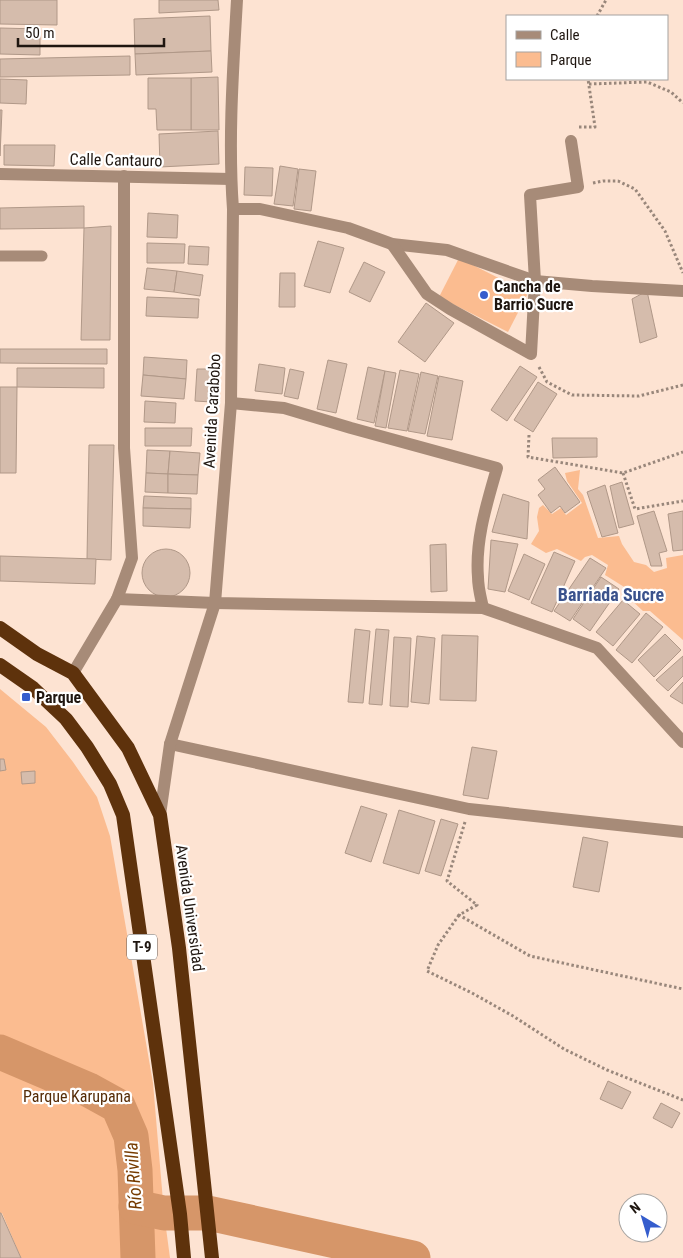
<svg xmlns="http://www.w3.org/2000/svg" width="683" height="1258" font-family="'Roboto Condensed',sans-serif">
	<style>
		.green { fill: #fbbc90 }
		.lines { fill: none; stroke-linecap: round; stroke-linejoin: round }
		.river { stroke: #d69669; stroke-width: 35 }
		.building { fill: #d5bcac; stroke: #b09888 }
		.path { stroke: #99877b; stroke-width: 3; stroke-dasharray: 2.5 2.5; stroke-linecap: butt }
		.service { stroke: #a78b78; stroke-width: 11 }
		.minor { stroke: #a78b78; stroke-width: 12 }
		.trunk { stroke: #5e320c; stroke-width: 14 }
		.poi-dot { fill: #355dcd; stroke: #fff; stroke-width: 2 }
		.labels { text-anchor: middle; dominant-baseline: central; stroke-width: 4.5; stroke-linejoin: round; paint-order: stroke }
		.shield { fill: #fff; stroke: #625c58; stroke-width: 1 }
		.shield-label { font-size: 15px; font-weight: bold; fill: #1f1610 }
		.street-label { font-size: 16px; fill: #1f1610; stroke: #fff }
		.poi-label { font-size: 16px; font-weight: bold; fill: #1f1610; stroke: #fff; text-anchor: start }
		.park-label { font-size: 16px; fill: #552c07; stroke: #fff }
		.neighbourhood-label { font-size: 18px; font-weight: bold; fill: #3a528c; stroke: #fff }
		.water-label { font-size: 18px; font-style: italic; fill: #763b01; stroke: #fff }
	</style>
	<rect width="100%" height="100%" fill="#fde3d2"/>
	<g class="green">
		<path d="M459,258l69,35 -20,39 -69,-35z"/>
		<path d="M580,470l-2,19 5,6 15,43 21,-2 3,8 12,18 12,3 8,7 13,-4 -1,-10 17,-3v85l-33,-29h-7l-15,-14 1,-7 -24,-15 3,-10 -16,-10 -7,2 -4,4 -24,-12 -11,4 -15,-9 8,-13 -2,-14 2,-9 4,-3 9,9 9,-6 5,7 16,-12 -15,-22 -2,-8z"/>
		<path d="M0,689l46,38 27,35 24,35 13,39 43,247 11,130 6,45h-149l-19,-45h-2z"/>
	</g>
	<g class="lines">
		<g class="river">
			<path d="M0,1052l89,38 29,16 13,30 4,34 3,88"/>
			<path d="M136,1207l28,6h44l205,45"/>
		</g>
	</g>
	<g class="building">
		<path d="M0,0h57v25l-57,-1z"/>
		<path d="M159,0h59l1,10 -60,3z"/>
		<path d="M210,16l1,35 -76,3 -1,-35z"/>
		<path d="M0,28l40,1v26l-40,-1z"/>
		<path d="M211,51l1,21 -76,3 -1,-21z"/>
		<path d="M130,56v19l-130,2v-18z"/>
		<path d="M218,77l1,53h-28v-52z"/>
		<path d="M148,78h43v52h-34l-1,-21h-8z"/>
		<path d="M0,79l27,1 -1,24 -26,-1z"/>
		<path d="M0,110h2l-2,46z"/>
		<path d="M218,131l1,33 -59,3 -1,-33z"/>
		<path d="M4,145h51l-1,21 -50,-1z"/>
		<path d="M280,166l18,3 -5,37 -19,-2z"/>
		<path d="M245,167l28,1 -1,28 -28,-1z"/>
		<path d="M299,169l17,2 -5,40 -17,-2z"/>
		<path d="M84,206v22l-84,1v-21z"/>
		<path d="M148,213l30,2 -1,23 -30,-1z"/>
		<path d="M111,226l-1,114h-29l3,-112z"/>
		<path d="M318,241l26,7 -14,45 -26,-7z"/>
		<path d="M147,243l38,1 -1,19h-37z"/>
		<path d="M189,246l20,1 -1,18 -20,-1z"/>
		<path d="M364,262l21,10 -15,30 -21,-10z"/>
		<path d="M147,268l30,3 -3,21 -30,-3z"/>
		<path d="M177,271l26,4 -3,21 -26,-4z"/>
		<path d="M280,273h15v34h-16z"/>
		<path d="M647,291l10,46 -17,6 -8,-44z"/>
		<path d="M147,297l52,2 -1,19 -52,-2z"/>
		<path d="M426,303l28,20 -29,39 -27,-20z"/>
		<path d="M0,349h107v15l-107,-1z"/>
		<path d="M144,357l43,3 -1,19 -43,-4z"/>
		<path d="M328,360l19,4 -11,49 -19,-4z"/>
		<path d="M259,364l26,4 -3,26 -27,-3z"/>
		<path d="M520,366l17,11 -30,44 -16,-11z"/>
		<path d="M368,367l17,4 -11,52 -17,-4z"/>
		<path d="M17,368h87v20l-87,-1z"/>
		<path d="M197,369h17l-2,33 -17,-1z"/>
		<path d="M290,369l14,3 -6,27 -14,-3z"/>
		<path d="M400,370l19,4 -12,57 -19,-3z"/>
		<path d="M385,371l11,2 -10,55 -11,-2z"/>
		<path d="M421,372l17,4 -13,58 -17,-3z"/>
		<path d="M143,375l43,4 -2,20 -43,-3z"/>
		<path d="M439,376l24,5 -11,59 -25,-4z"/>
		<path d="M538,382l19,12 -24,38 -19,-12z"/>
		<path d="M0,387h17l-1,86h-16z"/>
		<path d="M145,401l31,2 -1,20 -31,-1z"/>
		<path d="M145,428h47l-1,18h-46z"/>
		<path d="M552,438h45v19l-44,1z"/>
		<path d="M89,445h25l-3,115 -24,-1z"/>
		<path d="M147,450l23,1 -2,23 -22,-1z"/>
		<path d="M170,451l30,2 -2,22 -30,-1z"/>
		<path d="M555,467l25,35 -15,11 -5,-7 -9,7 -13,-18 7,-6 -7,-9z"/>
		<path d="M146,473l22,1v19l-23,-1z"/>
		<path d="M168,474l30,1 -1,19 -29,-1z"/>
		<path d="M622,482l12,42 -15,4 -9,-42z"/>
		<path d="M605,485l13,48 -16,4 -15,-45z"/>
		<path d="M503,494l26,8 -2,37 -35,-7z"/>
		<path d="M144,496l47,2v11l-48,-1z"/>
		<path d="M143,508l48,1 -1,19 -47,-2z"/>
		<path d="M654,511l13,40 -8,2 3,13h-11l-14,-50z"/>
		<path d="M683,511v39l-10,1 -5,-37z"/>
		<path d="M491,540l27,4 -13,48 -17,-3z"/>
		<path d="M446,544l1,47 -16,1 -1,-47z"/>
		<circle cx="166" cy="573" r="24"/>
		<path d="M554,552l21,9 -23,51 -21,-9z"/>
		<path d="M524,554l21,10 -16,36 -21,-9z"/>
		<path d="M0,556l96,3 -1,25 -95,-3z"/>
		<path d="M590,558l16,10 -36,53 -16,-10z"/>
		<path d="M601,577l18,12 -29,42 -17,-12z"/>
		<path d="M623,600l17,14 -27,32 -17,-14z"/>
		<path d="M646,613l17,14 -31,36 -16,-13z"/>
		<path d="M355,629l15,2 -7,72 -15,-1z"/>
		<path d="M376,629l13,1 -7,75 -13,-1z"/>
		<path d="M665,634l16,16 -27,27 -16,-17z"/>
		<path d="M442,635l36,1 -2,65 -36,-1z"/>
		<path d="M417,636l18,2 -6,66 -18,-2z"/>
		<path d="M394,637l17,1 -3,69 -18,-1z"/>
		<path d="M683,656v20l-15,15 -12,-11z"/>
		<path d="M683,682v22l-13,-8z"/>
		<path d="M472,747l25,4 -9,48 -25,-4z"/>
		<path d="M0,759h4l2,11 -6,1z"/>
		<path d="M35,771v12l-13,1 -1,-12z"/>
		<path d="M361,806l26,8 -16,48 -26,-9z"/>
		<path d="M399,810l36,11 -16,53 -36,-11z"/>
		<path d="M441,819l17,5 -17,52 -16,-5z"/>
		<path d="M583,837l25,5 -9,50 -26,-5z"/>
		<path d="M608,1081l23,11 -9,17 -22,-10z"/>
		<path d="M661,1103l19,10 -8,15 -19,-10z"/>
		<path d="M0,1213h1l20,45h-21z"/>
	</g>
	<g class="lines">
		<g class="path">
			<path d="M597,16l9,-16"/>
			<path d="M589,84l58,-2 24,10 12,11"/>
			<path d="M579,127h16l-7,-48"/>
			<path d="M593,183l10,-2h15l17,8 30,42 18,42"/>
			<path d="M539,367l8,15 25,13 67,1 44,-11"/>
			<path d="M529,435l-1,22 95,16 60,-21"/>
			<path d="M623,473l12,36 48,-8"/>
			<path d="M465,822l-18,59 30,24 -18,10 71,41 153,33"/>
			<path d="M459,915l-21,30 -11,26 45,22 41,23 51,33 43,21 76,30"/>
		</g>
		<path class="service" d="M0,256h42"/>
		<g class="minor">
			<path d="M0,174l231,5"/>
			<path d="M233,209h27l88,19 44,16 55,6 88,31 57,5 91,5"/>
			<path d="M392,244l35,50 23,15 81,45 4,-73 -5,-86 48,-8 -7,-46"/>
			<path d="M231,403l53,5 67,20 146,40c-10,35 -22,72 -19,109 0,11 3,21 5,31"/>
			<path d="M117,599l98,4 268,5 114,40 86,94"/>
			<path d="M73,673l44,-74 15,-41 -8,-110v-272"/>
			<path d="M170,744l299,65 214,23"/>
			<path d="M160,815l10,-71 45,-141 16,-200 2,-194c-5,-69 0,-139 4,-209"/>
		</g>
		<g class="trunk">
			<path d="M0,628l37,26 36,19 55,75 32,67 19,133 33,310"/>
			<path d="M0,665l33,23 33,31 21,28 23,37 13,31 57,399 4,44"/>
		</g>
	</g>
	<g class="poi-dot">
		<circle cx="484" cy="295" r="5"/>
		<rect x="21" y="692" width="10" height="10" rx="2.5"/>
	</g>
	<g class="labels">
		<rect class="shield" x="127" y="934.5" width="30" height="25" rx="4"/>
		<g class="shield-label">
			<text x="142" y="947">T-9</text>
		</g>
		<g class="street-label">
			<text transform="translate(116 160) rotate(1)">Calle Cantauro</text>
			<text transform="translate(212 411) rotate(-87)">Avenida Carabobo</text>
			<text transform="translate(190 908) rotate(82)">Avenida Universidad</text>
		</g>
		<g class="poi-label">
			<text x="494" y="286">Cancha de<tspan x="494" dy="18">Barrio Sucre</tspan></text>
			<text x="36" y="697">Parque</text>
		</g>
		<g class="park-label">
			<text x="77" y="1096">Parque Karupana</text>
		</g>
		<g class="neighbourhood-label">
			<text x="611" y="594">Barriada Sucre</text>
		</g>
		<g class="water-label">
			<text transform="translate(133 1176) rotate(-94)">Río Rivilla</text>
		</g>
	</g>
	<rect x="506" y="15" width="162" height="65" fill="#ffffff" stroke="#a5a29f"/>
	<rect x="516" y="31" width="25" height="8" fill="#a78b78" stroke="#a5a29f"/>
	<text x="550" y="40" font-size="15" fill="#1f1610">Calle</text>
	<rect x="516" y="52" width="25" height="15" fill="#fbbc90" stroke="#a5a29f"/>
	<text x="550" y="65" font-size="15" fill="#1f1610">Parque</text>
	<g transform="translate(643 1218) rotate(322)"><circle r="24" fill="#ffffff" stroke="#a5a29f"/>
	<path d="M0-4L9 19L0 12L-9 19Z" fill="#355dcd"/>
	<text y="-8" font-size="14" font-weight="bold" text-anchor="middle" fill="#1f1610">N</text>
	</g>
	<path d="M18 38v8h146v-8" fill="none" stroke="#1f1610" stroke-width="2.5"/>
	<text x="25" y="38" font-size="15" fill="#1f1610" stroke="#ffffff" stroke-width="4" paint-order="stroke">50 m</text>
</svg>
